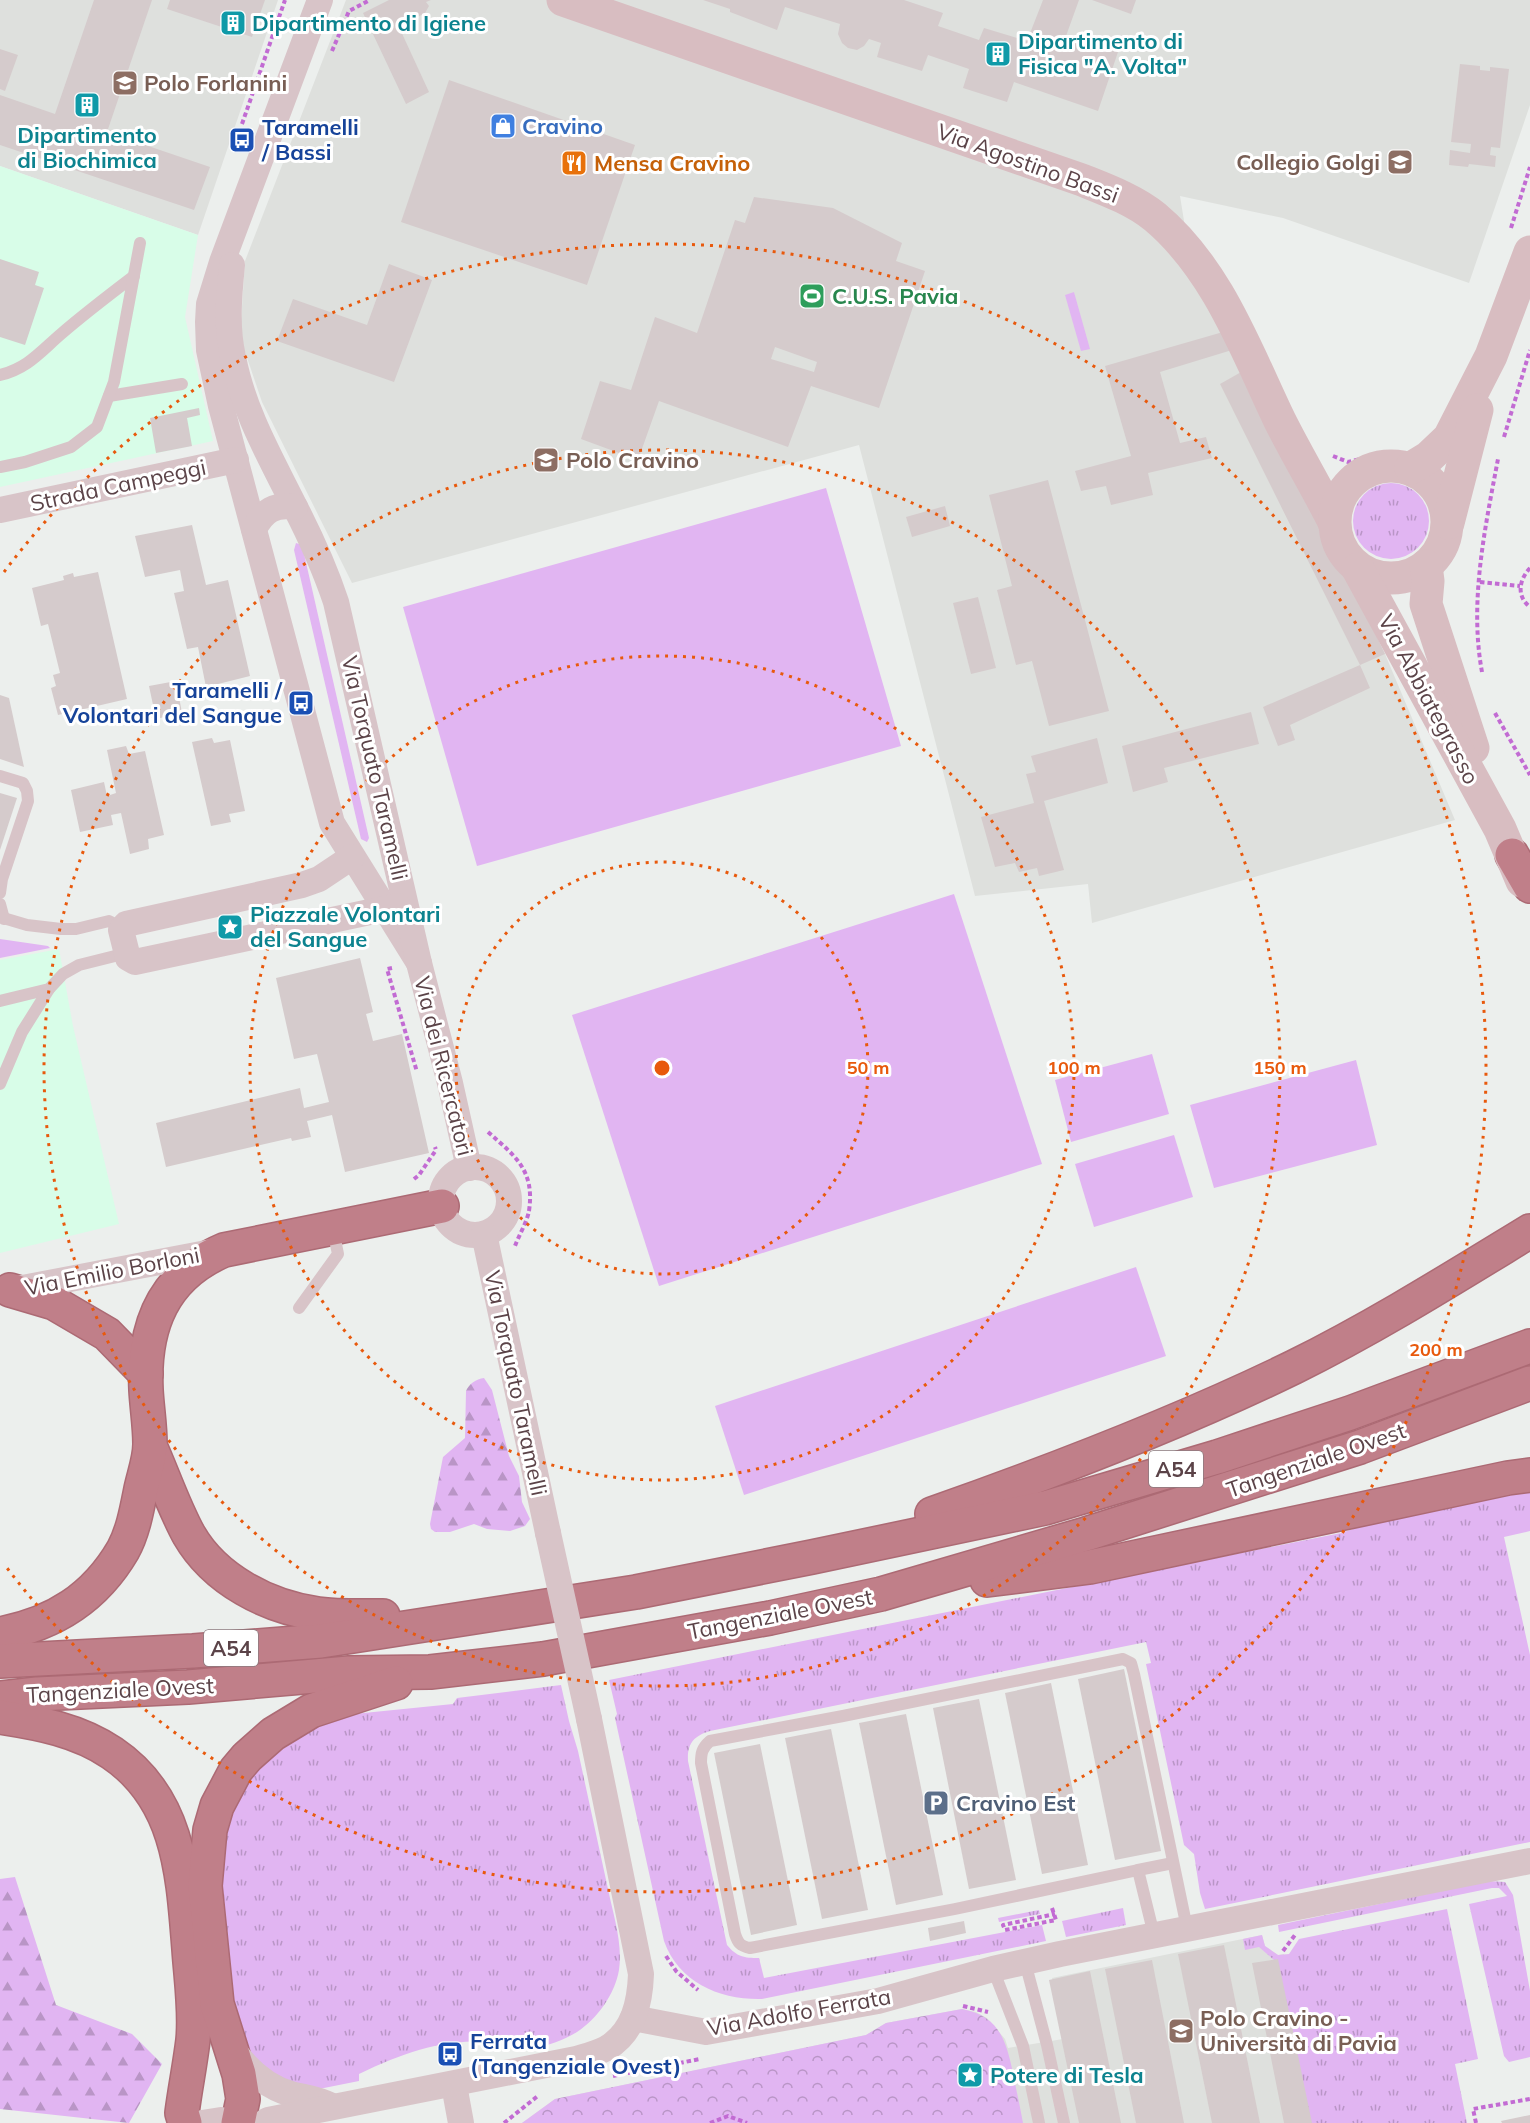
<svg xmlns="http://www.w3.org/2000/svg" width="1530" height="2123" font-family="Mulish,sans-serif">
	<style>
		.education { fill: #dee0dd }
		.medical { fill: #d8fde8 }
		.grass { fill: url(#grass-tufts) }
		.forest { fill: url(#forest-firs) }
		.park { fill: url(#park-crowns) }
		.garden { fill: #e1b5f2 }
		.building { fill: #d5cbcc; fill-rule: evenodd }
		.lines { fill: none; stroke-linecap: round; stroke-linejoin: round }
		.highway-casing { stroke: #ac6a74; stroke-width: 36 }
		.path { stroke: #c26bd3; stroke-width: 4; stroke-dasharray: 4.5 3; stroke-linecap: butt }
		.lane { stroke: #d8c4c8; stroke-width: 12 }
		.street { stroke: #d8c4c8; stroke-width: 26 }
		.secondary { stroke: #d8bdc1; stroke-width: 33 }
		.highway { stroke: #c07f89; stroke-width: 33 }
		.street-bridge { stroke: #d8c4c8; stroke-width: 26 }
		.ring { fill: none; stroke: #e8590c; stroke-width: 3; stroke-dasharray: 3 6 }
		.labels { text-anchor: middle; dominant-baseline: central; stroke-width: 6; stroke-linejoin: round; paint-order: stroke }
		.shield { fill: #fff; stroke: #8c7b7f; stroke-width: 1.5 }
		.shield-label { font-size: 21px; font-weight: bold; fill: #5b4348 }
		.culture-label { font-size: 22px; font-weight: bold; fill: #0d838f; stroke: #fff; text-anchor: start }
		.education-label { font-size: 22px; font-weight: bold; fill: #785e54; stroke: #fff; text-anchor: start }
		.shop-label { font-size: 22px; font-weight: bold; fill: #366cbe; stroke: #fff; text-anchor: start }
		.transit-label { font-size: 22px; font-weight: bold; fill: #164399; stroke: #fff; text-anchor: start }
		.food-label { font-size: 22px; font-weight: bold; fill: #c56008; stroke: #fff; text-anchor: start }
		.street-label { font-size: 22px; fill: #5b4348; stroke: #fff }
		.leisure-label { font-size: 22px; font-weight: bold; fill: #27864d; stroke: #fff; text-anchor: start }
		.service-label { font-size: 22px; font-weight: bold; fill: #4e5e75; stroke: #fff; text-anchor: start }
		.centre { fill: #e8590c; stroke: #fff; stroke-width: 3 }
		.ring-label { font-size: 18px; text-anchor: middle; font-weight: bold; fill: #e8590c; stroke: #fff; stroke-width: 6; stroke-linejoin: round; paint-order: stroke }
	</style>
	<defs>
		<pattern id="grass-tufts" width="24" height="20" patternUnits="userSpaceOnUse" patternTransform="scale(1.5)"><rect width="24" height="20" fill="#e1b5f2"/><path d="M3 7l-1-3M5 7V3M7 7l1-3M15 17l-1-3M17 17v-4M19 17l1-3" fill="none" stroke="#b995c6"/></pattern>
		<pattern id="forest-firs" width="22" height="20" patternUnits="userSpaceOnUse" patternTransform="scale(1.5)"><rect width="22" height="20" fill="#e1b5f2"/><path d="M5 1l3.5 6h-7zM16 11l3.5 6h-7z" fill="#b995c6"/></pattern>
		<pattern id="park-crowns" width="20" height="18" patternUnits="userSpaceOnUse" patternTransform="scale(1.5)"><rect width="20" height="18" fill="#e1b5f2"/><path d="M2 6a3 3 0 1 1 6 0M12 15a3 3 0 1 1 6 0" fill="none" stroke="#b995c6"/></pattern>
	</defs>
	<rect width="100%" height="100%" fill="#ecefed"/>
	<g class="education">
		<path d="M0,0h278l-80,235 -198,-69z"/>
		<path d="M346,0h1184v105l-61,178 -186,-65 -103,-22 5,31 123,267 77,160 70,166 -363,103 -4,-39 -113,12 -116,-451 -507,138 -90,-181 -22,-65 5,-76z"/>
		<path d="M1262,1935l3,11 13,9 6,-1 35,169h-797l33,-24 311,-64 20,-12 76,-14 14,3 11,6 18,21 3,9 55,-9 -11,-61z"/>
	</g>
	<g class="medical">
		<path d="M0,166l198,69 -13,82 28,124 -213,46z"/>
		<path d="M59,949l14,77 46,198 -119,29v-293z"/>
	</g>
	<g class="grass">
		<circle cx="1391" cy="521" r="38"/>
		<path d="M1530,1488v43l-26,6 26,118v187l-325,67 -5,-16 -6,-39 -10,-9 -38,-181 5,-1 -5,-21 -436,89c-16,5 -23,12 -22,30l39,184c10,12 17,13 32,13l5,20 278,-53 4,16 -284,58c-42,1 -83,-16 -98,-58l-49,-223 2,-4 -8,-34 732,-147 27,-9z"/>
		<path d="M561,1685l8,36 9,30c10,46 20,92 30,138 5,25 15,54 11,81 -4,24 -22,49 -42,62 -13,8 -32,16 -47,15 -9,0 -18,-4 -27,-5 -57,-4 -94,8 -144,32v7l-40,8 -21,-4 -25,-10 -28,-26 -15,-54 -10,-98 2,-65 21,-49 49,-48 52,-20 109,-11 4,-6z"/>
		<path d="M1489,1881l16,1 8,13 17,96v66l-21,5 -5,-6 -35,-152 38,-8 -8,-8h-7l-213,44 -1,-7z"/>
		<path d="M1123,1908l3,17 -60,12 -4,-16z"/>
		<path d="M1447,1909l31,150 -23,5 12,59h-158l-35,-163 -15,-13 -14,3 -2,-11 19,-4 3,11 13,9 11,-1 10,-15z"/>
		<path d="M1039,1910l1,4 -41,8 -1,-4z"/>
	</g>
	<g class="forest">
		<path d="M484,1378l8,12 17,66 10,20 3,26 8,17 -5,7 -15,5 -23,-2 -13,-5 -24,8h-15l-4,-3 -1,-5 13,-67 22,-19 1,-47c3,-7 10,-12 18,-13z"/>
		<path d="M15,1877l41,128 76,29 30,30 -33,59 -129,-14v-230z"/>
	</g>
	<path class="park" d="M962,2009c37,7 44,31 51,64 3,16 7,33 10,50h-501l33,-24 311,-64 20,-12z"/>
	<g class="garden">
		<path d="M1074,292l16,57 -9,2 -16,-56z"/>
		<path d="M826,488l75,258 -424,120 -74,-259z"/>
		<path d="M296,543l6,2 67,293 -2,4 -6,-3 -67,-289z"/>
		<path d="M954,894l88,270 -383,122 -87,-271z"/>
		<path d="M0,939l48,7 2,2 -50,10z"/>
		<path d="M1152,1054l17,60 -98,28 -16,-62z"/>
		<path d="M1356,1060l21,85 -163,43 -24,-83z"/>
		<path d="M1174,1135l19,62 -99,30 -19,-63z"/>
		<path d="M1136,1267l30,89 -422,139 -29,-89z"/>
	</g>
	<g class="building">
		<path d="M94,0h58l-45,132 103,35 -16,43 -194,-65v-50l55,19z"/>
		<path d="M170,0h95l-13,37 -85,-28z"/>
		<path d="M389,0h42l-5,2 3,4 -4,7 -26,14 30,65 -23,12 -43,-91z"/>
		<path d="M703,0h201l39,13 -5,13 41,14 5,-12 43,13 16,-41h36l-13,36 52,16 -20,59 -84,-29 -7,20 -44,-14 6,-19 -41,-14 -6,16 -45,-14 4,-14 -12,-4 -5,7 -7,4 -9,-2 -6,-5 -4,-9 2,-10 -55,-17 -8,23 -47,-18v-3z"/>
		<path d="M1092,0h44l-5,14z"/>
		<path d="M0,49l18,6 -13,36 -5,-2z"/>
		<path d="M1460,64l20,2v4l10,1v-4l19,2 -9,79 -9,-1 -1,8 6,1 -1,11 -26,-3 -1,3 -19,-2 1,-15 20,3 1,-9 -20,-2z"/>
		<path d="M449,80l186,65 -48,140 -186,-63z"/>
		<path d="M754,197l79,11 69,35 -6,18 29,10 -46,137 -68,-22 -23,61 -129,-46 -21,59 -57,-21 19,-58 31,9 24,-73 42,16 38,-113 10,3zM775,347l42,15 -3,10 -43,-13z"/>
		<path d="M0,259l39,13 -4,13 9,3 -19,57 -25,-8z"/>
		<path d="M389,264l43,16 -38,102 -117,-41 16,-42 74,26z"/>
		<path d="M1223,332l9,18 -72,22 20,71 26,-6 6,21 -64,15 5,22 -42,10 -5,-19 -25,5 -6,-20 56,-15 -26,-90z"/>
		<path d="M1243,371l65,123 77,160 -25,11 -140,-281z"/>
		<path d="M199,408l1,7 -13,3 5,28 -36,7 -6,-35z"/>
		<path d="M1048,480l61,231 -60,15 -17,-65 -16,4 -19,-75 15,-4 -23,-91z"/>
		<path d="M945,506l5,20 -38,11 -6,-20z"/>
		<path d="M192,525l14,60 22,-5 22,96 -44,11 -8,-40 -11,2 -13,-56 10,-2 -4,-21 -35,7 -10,-41z"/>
		<path d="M98,572l29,127 -69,16 -7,-27 5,-2 -3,-11 7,-2 -12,-49 -7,2 -9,-38 32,-8 -1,-4 10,-3 1,4z"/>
		<path d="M978,597l18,71 -25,6 -18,-71z"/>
		<path d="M1360,665l10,23 -80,37 5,15 -17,6 -15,-39z"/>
		<path d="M176,681l6,32 -26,6 -7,-33z"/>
		<path d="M0,695l9,3 15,69 -24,-8z"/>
		<path d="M1251,712l8,32 -95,24 4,14 -35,10 -11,-46z"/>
		<path d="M212,738l2,5 16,-3 15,71 -16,3 2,8 -20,4 -19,-84z"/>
		<path d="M1097,738l11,45 -64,18 20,69 -25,6 -2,-8 -18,4 -4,-9 -20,4 -14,-50 53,-14 -8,-29 10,-2 -5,-16z"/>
		<path d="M126,746l3,8 16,-3 19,84 -16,4 1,10 -19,5 -9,-41 -10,2 2,10 -33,7 -9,-42 33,-8 3,14 9,-3 -9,-43z"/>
		<path d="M0,793l17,5 -17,52z"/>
		<path d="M360,958l13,54 -7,2 7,27 29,-7 27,119 -84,19 -13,-57 -25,6 4,16 -19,4 -1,-3 -125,29 -10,-44 144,-35 4,20 25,-6 -12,-48 -23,5 -18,-81z"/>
		<path d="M1124,1669l37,182 -46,9 -37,-181z"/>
		<path d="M1051,1683l37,182 -46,9 -37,-181z"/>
		<path d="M979,1699l37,181 -47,9 -36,-181z"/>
		<path d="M906,1714l37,181 -47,10 -37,-182z"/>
		<path d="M831,1729l37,181 -46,9 -37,-181z"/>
		<path d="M760,1744l37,181 -46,10 -37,-182z"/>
		<path d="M964,1921l2,12 -36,8 -2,-13z"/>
		<path d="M1224,1945l36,178h-48l-34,-169z"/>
		<path d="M1278,1959l34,164h-28l-32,-160z"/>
		<path d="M1152,1960l32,163h-48l-31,-154z"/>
		<path d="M1090,1971l31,152h-42l-30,-143z"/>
		<path d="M1530,2115v8h-28l-1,-2z"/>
	</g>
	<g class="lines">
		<g class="highway-casing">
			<g id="highway">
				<path d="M1512,855l18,31"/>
				<path d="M10,1290l44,13 53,31 39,40"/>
				<path d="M150,1446c13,29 24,62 39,89 26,45 79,72 129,79 21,3 44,2 65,2"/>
				<path d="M932,1514c122,-43 245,-90 362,-147 81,-40 159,-89 236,-136"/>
				<path d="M987,1580l103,-13 418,-89 22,-3"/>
				<path d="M0,1634c54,-10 95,-36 123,-84 10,-18 14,-41 18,-61 3,-14 9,-30 9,-45 0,-18 -3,-36 -4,-54 -3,-64 17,-114 78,-140l218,-44"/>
				<path d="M0,1661l193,-10 128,-10 315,-49 176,-35 233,-49 172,-51 133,-44 180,-67"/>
				<path d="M0,1698l37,-4 151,-7 161,-14 81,-1 113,-13 227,-41 111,-24 205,-60 274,-87 170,-64"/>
				<path d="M0,1717c39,6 78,13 112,36 68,46 71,122 77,196 2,30 7,62 4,91 -3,25 -8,49 -11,73l3,10"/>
				<path d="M238,2123l5,-24 -4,-25 -22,-70 -12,-118 5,-56 7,-24 19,-36 11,-13 26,-23 38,-23 85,-28"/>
			</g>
		</g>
		<g class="path">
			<path d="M332,51l17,-40 21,-11"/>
			<path d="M242,124l43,-124"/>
			<path d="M1511,228l19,-61"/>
			<path d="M1504,437l26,-87"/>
			<path d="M1333,456l15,6 38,-9"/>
			<path d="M1530,568c-11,12 -14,28 0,39"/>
			<path d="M1480,582l40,4"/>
			<path d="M1482,672c-13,-70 3,-144 16,-213"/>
			<path d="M1495,713l35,62"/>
			<path d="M392,968l-5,1 30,103"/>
			<path d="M488,1132c27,24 47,38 41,79 -2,11 -10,24 -14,35"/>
			<path d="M414,1179l5,-4 17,-25 -1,-3"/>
			<path d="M1052,1908l4,12 -51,10 -2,-5 52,-11"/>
			<path d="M1283,1951l12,-16"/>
			<path d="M666,1956l10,15 22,19"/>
			<path d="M963,2006l25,6"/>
			<path d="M613,2076l87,-17"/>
			<path d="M504,2123l35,-28"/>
			<path d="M710,2123l18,-7 19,7"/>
			<path d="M1476,2123l-3,-14 57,-10"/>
		</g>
		<g class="lane">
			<path d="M0,375c28,-7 40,-23 61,-41 23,-20 48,-39 73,-58"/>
			<path d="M109,396l73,-12"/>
			<path d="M0,467l25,-5 46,-15 26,-20 17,-45 26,-139"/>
			<path d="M0,776l23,7 4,8 1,10 -26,78 -2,14"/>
			<path d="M0,904l4,15"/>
			<path d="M0,917l27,8 34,4h15l33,-8 14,7"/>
			<path d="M0,1001l49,-12 14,-15 16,-9 48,-12"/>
			<path d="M0,1084l22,-52 27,-43"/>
			<path d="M299,1308l39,-54 -5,-24"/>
			<path d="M1138,1870l35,-7"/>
			<path d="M1154,1935l-16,-65 -183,39 -205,39c-10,-2 -12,-5 -15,-14l-34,-171c0,-10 1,-15 9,-22l133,-25 280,-57 8,4 3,11 53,254"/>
			<path d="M1025,1962l22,83 17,78"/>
			<path d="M993,1969l30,77 16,77"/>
		</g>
		<g class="street">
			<path d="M320,0l-98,262 -13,42 -1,18 1,28 12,56 111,417 87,140"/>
			<path d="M232,265c-3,30 -6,62 1,92 10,53 37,100 61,148 16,31 31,64 42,97l83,361 31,120 19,85"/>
			<path d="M0,510l236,-50"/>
			<path d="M254,529c10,-19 21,-25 41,-22"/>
			<path d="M352,857l-33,22 -17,6 -176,39 -5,6 7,28 7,4 263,-56"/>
			<circle cx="475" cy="1201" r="34"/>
			<path d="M484,1234l64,299"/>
			<path d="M12,1290l200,-38"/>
			<path d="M633,2018l73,14 172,-31 115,-32 67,-15 470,-93"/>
			<path d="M234,2051c14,19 33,36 57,43 16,4 25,4 41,12"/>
			<path d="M454,2085l7,38"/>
			<path d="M202,2123l19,-3 10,3"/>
			<path d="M264,2123l4,-3 308,-61c10,-3 22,-6 31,-11 27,-16 33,-46 34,-74l-52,-255"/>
		</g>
		<g class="secondary">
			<path d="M563,0l519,180c25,10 52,20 73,37 62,52 91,133 125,204 17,34 37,67 54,101"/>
			<circle cx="1391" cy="522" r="56"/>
			<path d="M1411,468l18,-11 20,-19 42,-82 39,-104"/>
			<path d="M1448,523l29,-113"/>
			<path d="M1426,566l2,15 -2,23 47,144"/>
			<path d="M1358,569l142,260 22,52"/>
		</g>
		<use href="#highway" class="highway"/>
		<path class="street-bridge" d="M548,1533l41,186"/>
	</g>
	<g class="ring">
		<circle cx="662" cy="1068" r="206"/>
		<circle cx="662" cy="1068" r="412"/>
		<circle cx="662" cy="1068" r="618"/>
		<path d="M4 572A824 824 0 1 1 4 1564"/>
	</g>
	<defs>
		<g id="building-square" transform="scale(1.35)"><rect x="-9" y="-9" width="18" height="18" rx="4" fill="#0f9aa8" stroke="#fff"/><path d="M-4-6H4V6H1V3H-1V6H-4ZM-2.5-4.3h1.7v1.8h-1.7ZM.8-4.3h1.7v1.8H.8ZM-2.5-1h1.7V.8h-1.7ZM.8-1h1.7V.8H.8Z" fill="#fff"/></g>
		<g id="university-square" transform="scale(1.35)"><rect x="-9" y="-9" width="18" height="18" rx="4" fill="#8d6e63" stroke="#fff"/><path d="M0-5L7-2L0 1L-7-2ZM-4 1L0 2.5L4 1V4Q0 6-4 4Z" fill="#fff"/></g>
		<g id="shop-square" transform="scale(1.35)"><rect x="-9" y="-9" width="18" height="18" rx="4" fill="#3f7fe0" stroke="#fff"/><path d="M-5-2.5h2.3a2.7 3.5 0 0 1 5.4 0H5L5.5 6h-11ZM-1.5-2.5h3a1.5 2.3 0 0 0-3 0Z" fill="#fff"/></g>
		<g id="bus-square" transform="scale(1.35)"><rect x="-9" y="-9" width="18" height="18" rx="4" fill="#1a4fb4" stroke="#fff"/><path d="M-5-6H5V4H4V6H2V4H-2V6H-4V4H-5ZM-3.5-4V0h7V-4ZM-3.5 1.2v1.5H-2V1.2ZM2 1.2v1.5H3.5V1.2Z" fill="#fff"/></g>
		<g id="restaurant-square" transform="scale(1.35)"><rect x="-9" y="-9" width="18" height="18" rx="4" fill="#e8710a" stroke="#fff"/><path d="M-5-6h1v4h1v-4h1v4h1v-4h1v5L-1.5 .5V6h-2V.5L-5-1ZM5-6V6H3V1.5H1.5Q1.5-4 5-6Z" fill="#fff"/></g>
		<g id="stadium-square" transform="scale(1.35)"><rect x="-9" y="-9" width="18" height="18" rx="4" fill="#2e9e5b" stroke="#fff"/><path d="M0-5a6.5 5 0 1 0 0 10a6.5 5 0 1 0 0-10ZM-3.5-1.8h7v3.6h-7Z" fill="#fff"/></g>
		<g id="sight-square" transform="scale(1.35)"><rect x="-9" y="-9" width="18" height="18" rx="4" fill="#0f9aa8" stroke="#fff"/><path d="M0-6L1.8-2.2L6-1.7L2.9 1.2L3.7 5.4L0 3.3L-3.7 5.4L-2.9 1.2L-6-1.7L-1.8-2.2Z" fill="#fff"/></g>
		<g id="parking-square" transform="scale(1.35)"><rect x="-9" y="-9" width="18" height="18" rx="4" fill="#5c6f8a" stroke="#fff"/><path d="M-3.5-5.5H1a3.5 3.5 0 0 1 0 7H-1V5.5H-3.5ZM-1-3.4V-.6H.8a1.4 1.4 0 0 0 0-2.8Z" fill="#fff"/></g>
	</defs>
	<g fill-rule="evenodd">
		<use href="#building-square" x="233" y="23"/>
		<use href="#building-square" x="998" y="54"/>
		<use href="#university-square" x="125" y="83"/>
		<use href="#building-square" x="87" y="105"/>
		<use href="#shop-square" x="503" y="126"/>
		<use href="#bus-square" x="242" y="140"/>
		<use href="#university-square" x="1400" y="162"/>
		<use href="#restaurant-square" x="574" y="163"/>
		<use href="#stadium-square" x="812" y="296"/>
		<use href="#university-square" x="546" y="460"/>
		<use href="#bus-square" x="301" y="703"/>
		<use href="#sight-square" x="230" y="927"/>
		<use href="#parking-square" x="936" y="1803"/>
		<use href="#university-square" x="1181" y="2031"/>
		<use href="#bus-square" x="450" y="2054"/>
		<use href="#sight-square" x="970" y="2075"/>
	</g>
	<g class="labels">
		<g class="shield">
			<rect x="1149" y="1451" width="54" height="36" rx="4.5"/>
			<rect x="204" y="1630" width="54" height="36" rx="4.5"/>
		</g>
		<g class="shield-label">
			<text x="1176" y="1469">A54</text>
			<text x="231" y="1648">A54</text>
		</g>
		<g class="culture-label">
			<text x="252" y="23">Dipartimento di Igiene</text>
			<text x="1018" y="41">Dipartimento di<tspan x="1018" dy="25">Fisica "A. Volta"</tspan></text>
			<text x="87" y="135" text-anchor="middle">Dipartimento<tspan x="87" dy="25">di Biochimica</tspan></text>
			<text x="250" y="914">Piazzale Volontari<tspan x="250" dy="25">del Sangue</tspan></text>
			<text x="990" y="2075">Potere di Tesla</text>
		</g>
		<g class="education-label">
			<text x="144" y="83">Polo Forlanini</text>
			<text x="1380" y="162" text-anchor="end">Collegio Golgi</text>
			<text x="566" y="460">Polo Cravino</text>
			<text x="1200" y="2018">Polo Cravino -<tspan x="1200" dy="25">Università di Pavia</tspan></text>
		</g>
		<g class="shop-label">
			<text x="522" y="126">Cravino</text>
		</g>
		<g class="transit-label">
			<text x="262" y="127">Taramelli<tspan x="262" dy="25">/ Bassi</tspan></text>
			<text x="282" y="690" text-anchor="end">Taramelli /<tspan x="282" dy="25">Volontari del Sangue</tspan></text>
			<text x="470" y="2041">Ferrata<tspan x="470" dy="25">(Tangenziale Ovest)</tspan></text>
		</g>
		<g class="food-label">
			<text x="594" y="163">Mensa Cravino</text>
		</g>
		<g class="street-label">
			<text transform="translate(1028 163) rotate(20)">Via Agostino Bassi</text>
			<text transform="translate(118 485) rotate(-12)">Strada Campeggi</text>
			<text transform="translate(1429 699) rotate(62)">Via Abbiategrasso</text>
			<text transform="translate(375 768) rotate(77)">Via Torquato Taramelli</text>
			<text transform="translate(444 1066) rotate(76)">Via dei Ricercatori</text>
			<text transform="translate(112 1271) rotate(-11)">Via Emilio Borloni</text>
			<text transform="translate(516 1383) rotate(78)">Via Torquato Taramelli</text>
			<text transform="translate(1316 1460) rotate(-19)">Tangenziale Ovest</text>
			<text transform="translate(780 1614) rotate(-11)">Tangenziale Ovest</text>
			<text transform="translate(120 1690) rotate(-3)">Tangenziale Ovest</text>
			<text transform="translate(799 2012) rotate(-10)">Via Adolfo Ferrata</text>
		</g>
		<g class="leisure-label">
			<text x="832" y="296">C.U.S. Pavia</text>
		</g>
		<g class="service-label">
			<text x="956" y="1803">Cravino Est</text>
		</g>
	</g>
	<circle cx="662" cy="1068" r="9" class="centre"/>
	<g class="ring-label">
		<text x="868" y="1074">50 m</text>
		<text x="1074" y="1074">100 m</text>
		<text x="1280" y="1074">150 m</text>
		<text x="1436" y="1356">200 m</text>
	</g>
</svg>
